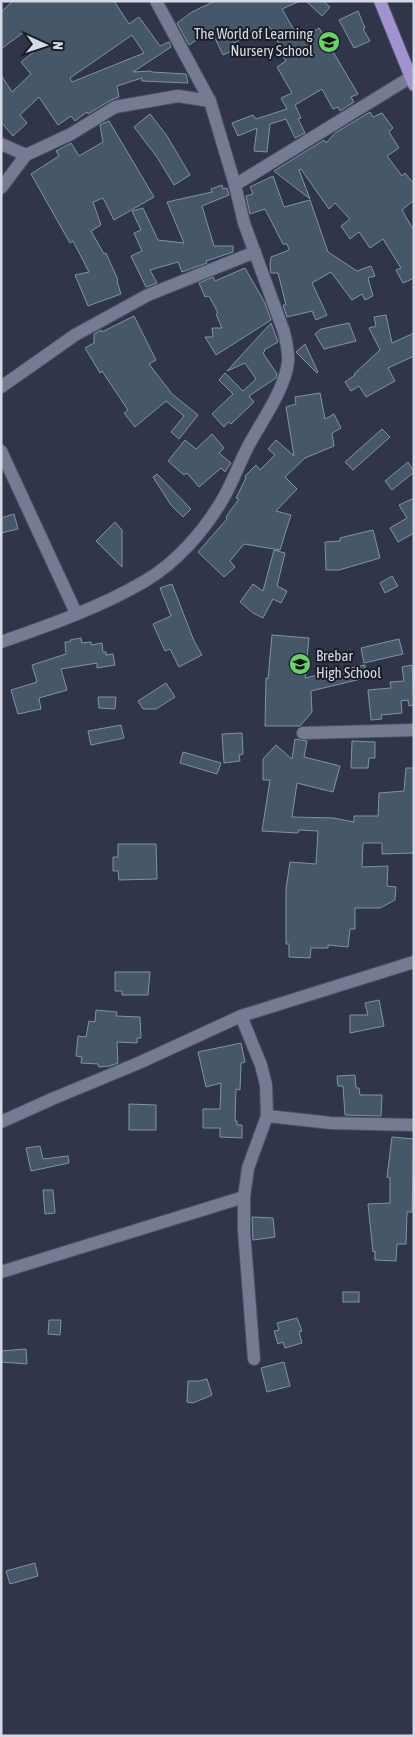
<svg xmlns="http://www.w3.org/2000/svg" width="415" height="1737" font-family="'Asap Condensed',sans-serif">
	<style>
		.building { fill: #455768; stroke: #8094a7; fill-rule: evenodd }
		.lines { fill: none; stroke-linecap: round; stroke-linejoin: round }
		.minor-casing { stroke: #4d5162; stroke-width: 14 }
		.major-casing { stroke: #4d5162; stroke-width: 14 }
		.minor { stroke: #757b92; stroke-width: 12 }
		.major { stroke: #a292cf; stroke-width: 12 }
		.labels { text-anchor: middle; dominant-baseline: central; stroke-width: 4; stroke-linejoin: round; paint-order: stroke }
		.poi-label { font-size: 15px; fill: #d5d9e6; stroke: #1b1d26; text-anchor: end }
	</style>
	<rect width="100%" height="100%" fill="#303549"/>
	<g class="building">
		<path d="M13,1h101l15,23 10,-7 21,29 9,-4 2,5 -38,25 18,-1 1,1 34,2 2,9 -46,-2v-3l-25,8 2,11 -8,3 -23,14 -1,-2 -12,9 -4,-5 -13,9 -19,-28 -19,18 7,8 -14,13 -12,-14v-47l11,17 19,-18 -10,-12 14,-11 -11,-19 -23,17v-37zM132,35l12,18 -72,29 -2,-4z"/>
		<path d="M215,1h85l-18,8 12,21 1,-1 6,10 18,-11 39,66 -7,3 3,5 -14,9 -2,-4 -5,2 -11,-20 -27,16 6,13 -3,1 7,14 -10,5 -9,-19 -16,5 -3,28 -13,-1 3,-23 -19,8 -6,-13 21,-8 3,4 31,-10 -6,-11 11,-5 -15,-26 9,-6 -6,-10 2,-2 -12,-22 -39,17 3,6 -11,5 -11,-23 -8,4v-1l-15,10 -12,-22 15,-11z"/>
		<path d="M306,1h17l7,6 -8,9z"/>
		<path d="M358,11l7,17 -2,1 7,12 -16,7 -15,-28z"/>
		<path d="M370,112l3,5 9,-4 11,15 -4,4 10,16 -12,8 15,20 3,-3 9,11v16l-12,10 12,21v47l-11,5 -7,-13 5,-2 -18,-29 -13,9 -11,-16 -9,7 -9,-13 9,-7 -15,-16 -6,6 -28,-40 -2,1 11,29 -36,-28 50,-31 2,3 9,-10z"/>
		<path d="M150,114l17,22 23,39 -16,10 -17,-28 -23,-30z"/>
		<path d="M109,121l45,76 -40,23 -11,-22 -10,4 8,23 -10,6 13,23 2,-1 12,27 -1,1 4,13 -33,12 -13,-31 14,-3 -16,-31 -3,2 -39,-69 28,-18 -3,-5 15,-8 8,13 24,-14 -3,-17z"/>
		<path d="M273,176l11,31 26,-7 18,52 29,19 14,-5 4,10 -7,2 5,18 -8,4 -3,-6 -10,6 -21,-28 -19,11 15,32 -11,5 -4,-9 -25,6 -4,-12h3l-8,-32h-7l-1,-8 1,-8 16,-6 2,-2 -2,-5h-4l-18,-35 -15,5 -4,-18 7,-2 -3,-7z"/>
		<path d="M222,185l1,4 4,-1 2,7 -27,11 12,40h19v6l-27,9 1,2 -25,9 -4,-10 -28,8 7,13 -11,4 -15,-31 11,-5 -8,-18 7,-3 -9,-19 11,-3 15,32 26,3 -17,-41 45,-10 -1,-3z"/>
		<path d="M245,268l20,35 6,17 -55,35 -11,-18h8l-1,-9h10l-6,-14 2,-1 -9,-17 -4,1 -6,-14 14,-6 2,4z"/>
		<path d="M386,315l6,28 22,-10v23l-26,12 7,13 -29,16 -7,-11 -8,5 -6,-9 10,-7 -1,-1 26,-24 -11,-22 7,-2 -2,-9z"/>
		<path d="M134,316l22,44 -7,4 23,30 26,21 -19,24 -8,-7 13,-16 -18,-15 -31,26 -11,-14 4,-3 -26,-39 -2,2 -15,-25 9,-5v-9l7,-4 1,2z"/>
		<path d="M271,323l7,19 -14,8 1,1 -2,2 14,21 -1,4 -27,18 5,6 -23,22 -3,-2 -4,5 -12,-13 21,-20 -14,-14 6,-7 18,18 13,-12 -11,-16 -18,8z"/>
		<path d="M349,323l7,18 -32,8 -9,-15 6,-5z"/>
		<path d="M305,344l13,28 -1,1 -21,-21z"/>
		<path d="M320,393l5,26 9,-5 7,14 -9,5 2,13 -29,12 -20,19 12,12 -21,22 15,4 -11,35 -36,-6 -14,17 5,6 -11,10 -26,-25 29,-33 -1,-1 2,-4 11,-15 -3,-1 10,-20 -1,-2 11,-11 4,5 15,-15 -7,-6 8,-9 18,16 -8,-49 10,-3 -1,-7z"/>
		<path d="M382,429l8,8 -37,33 -8,-8z"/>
		<path d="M212,434l12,14 -5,5 12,10 -6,9 -4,-4 -22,19 -12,-14 -3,2 -16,-14 17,-21 11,9z"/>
		<path d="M408,462l6,10 -22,18 -7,-9z"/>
		<path d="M157,474l34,35 -8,8 -12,-12 -18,-28z"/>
		<path d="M414,498v35l-16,9 -8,-14 17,-10 -8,-13z"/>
		<path d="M14,514l4,15 -17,4v-15z"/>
		<path d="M115,522l7,8v37l-26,-26z"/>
		<path d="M373,530l7,28 -41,12h-13l-1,-28 15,-1v-3z"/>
		<path d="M274,550l11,3 -8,33 10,5 -6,12 -8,-4 -10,19 -10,-5 -13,-11 13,-18 10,7z"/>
		<path d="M392,576l6,10 -13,7 -5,-10z"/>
		<path d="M172,584l22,57 8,14 -23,12 -9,-18 -5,2 -12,-27 18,-8 -11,-28z"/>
		<path d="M272,635l37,3 -4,40 60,-13v13l-54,13 1,21 -12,14h-35l1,-48 2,1z"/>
		<path d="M81,638l1,5 9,-1v3l11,-2 1,9h3v3l7,-1 2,11 -18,3v-5l-36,6 6,21 -28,8 2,11 -23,5 -7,-24 26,-8 -5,-17 34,-11 -1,-12h5v-2z"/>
		<path d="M399,639l4,15 -39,9 -3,-15z"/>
		<path d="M412,665l2,40 -5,1 -1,-6 -7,1 1,12 -21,2 1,4 -11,1 -3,-30 23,-2 -1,-6 14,-1 -2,-14z"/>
		<path d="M166,683l9,14 -19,12h-13l-5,-8z"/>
		<path d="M98,697h18l-1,12 -16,-1z"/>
		<path d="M121,725l3,13 -33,7 -3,-14z"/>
		<path d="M242,733l1,21 -4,1 1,6 -16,2 -2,-29z"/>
		<path d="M295,739l12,2 -3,16 36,9 -7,26 -36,-9 -5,34 41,1 21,4v-6h24l1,-23 25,-2 2,-23h8v85l-32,1v-11h-19l-1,24 26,-1 -1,20 9,1 -1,13 -15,8h-25v21h-5l-2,18 -20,-2v3h-17l-1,10 -21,-1v-13h-3v-55l4,-27 26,2 2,-33 -19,-1 -1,3 -36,-2 8,-51h-7v-21l13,-14 16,14z"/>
		<path d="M352,741l23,1v16h-6l-1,10h-17z"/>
		<path d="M183,752l38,11 -4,11 -37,-11z"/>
		<path d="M118,844h38l1,35 -38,1 -1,-9h-5v-14h5z"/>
		<path d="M115,972h35l-2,23h-26v-4h-7z"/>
		<path d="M379,1000l5,26 -34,7v-18h18l-3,-12z"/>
		<path d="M96,1010l21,2 -1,4 24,1 1,21h-4v5l-20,-1 1,21 -8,3 -11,1 -1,-3 -17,-1 1,-6 -6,-1 2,-20 8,1 3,-16 6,1z"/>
		<path d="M241,1043l4,19 -4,1 -1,27 -4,-1 -1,32h2v4h5v13l-22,-1v-9h-17v-19h17l1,-26 -15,4 -8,-35z"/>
		<path d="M355,1075l1,13h3l1,7h22l-1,21 -36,-1 -2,-29h-5l-1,-10z"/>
		<path d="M129,1104l27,1v25h-27z"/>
		<path d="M392,1137l22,2 -2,73h-5l-1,32h-9l-1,17 -21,-1v-9l-2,1 -5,-48 22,-1v-25l-3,-1z"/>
		<path d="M40,1146l3,13 25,-3 1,7 -38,8 -5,-23z"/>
		<path d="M43,1190h10l2,23 -10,1z"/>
		<path d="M252,1217l21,1 2,19 -22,3z"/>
		<rect x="343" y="1292" width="16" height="10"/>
		<path d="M297,1318l5,13 -3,1 3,11 -17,5 -2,-6 -5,2 -4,-13 5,-1 -2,-7z"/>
		<path d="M49,1320h12l-1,15 -12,-1z"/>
		<path d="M26,1349l1,15 -26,-2v-11z"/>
		<path d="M284,1362l6,24 -23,6 -6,-24z"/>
		<path d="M207,1379l5,16 -19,8 -6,-1 1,-21h11z"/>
		<path d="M35,1563l3,13 -28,8 -4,-13z"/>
	</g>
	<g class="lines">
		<g class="minor-casing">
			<g id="minor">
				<path d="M1,144l25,11"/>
				<path d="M235,185l176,-108"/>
				<path d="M1,188l25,-33 45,-21 44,-27 63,-11 32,5"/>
				<path d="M1,387l74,-52 73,-40 107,-43"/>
				<path d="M1,451l75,162"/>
				<path d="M1,642c49,-17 100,-35 144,-61 31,-18 58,-49 76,-79 12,-19 19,-42 30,-61 13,-23 34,-53 37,-79 1,-10 -2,-21 -4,-30l-40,-109 -9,-38 -25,-84 -54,-100"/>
				<path d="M303,733l111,-3"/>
				<path d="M241,1016l20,49 5,20 1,31 64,7 83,2"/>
				<path d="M1,1122l51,-23 89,-37 100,-46 173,-54"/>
				<path d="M1,1272l243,-75"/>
				<path d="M254,1359l-10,-128v-34l4,-29 19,-52"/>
			</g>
		</g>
		<g class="major-casing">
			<path id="major" d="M380,1l34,84"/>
		</g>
		<use href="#minor" class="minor"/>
		<use href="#major" class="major"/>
	</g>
	<defs>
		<g id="school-disc" transform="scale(1.125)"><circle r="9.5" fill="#68d465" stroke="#1b1d26"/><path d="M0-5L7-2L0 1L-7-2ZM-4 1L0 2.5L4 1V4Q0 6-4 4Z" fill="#111"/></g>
	</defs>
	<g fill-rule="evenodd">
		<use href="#school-disc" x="329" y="42"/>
		<use href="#school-disc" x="300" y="664"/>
	</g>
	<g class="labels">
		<g class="poi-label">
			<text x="313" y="33">The World of Learning<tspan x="313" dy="17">Nursery School</tspan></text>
			<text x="316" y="655" text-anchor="start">Brebar<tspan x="316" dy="17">High School</tspan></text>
		</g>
	</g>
	<rect width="415" height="1737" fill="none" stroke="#d5d9e6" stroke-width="5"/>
	<g transform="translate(45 45) rotate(93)" stroke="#1b1d26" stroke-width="4" paint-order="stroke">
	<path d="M0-4L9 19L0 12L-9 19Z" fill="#d5d9e6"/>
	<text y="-8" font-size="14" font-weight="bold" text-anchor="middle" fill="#d5d9e6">N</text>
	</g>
</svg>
